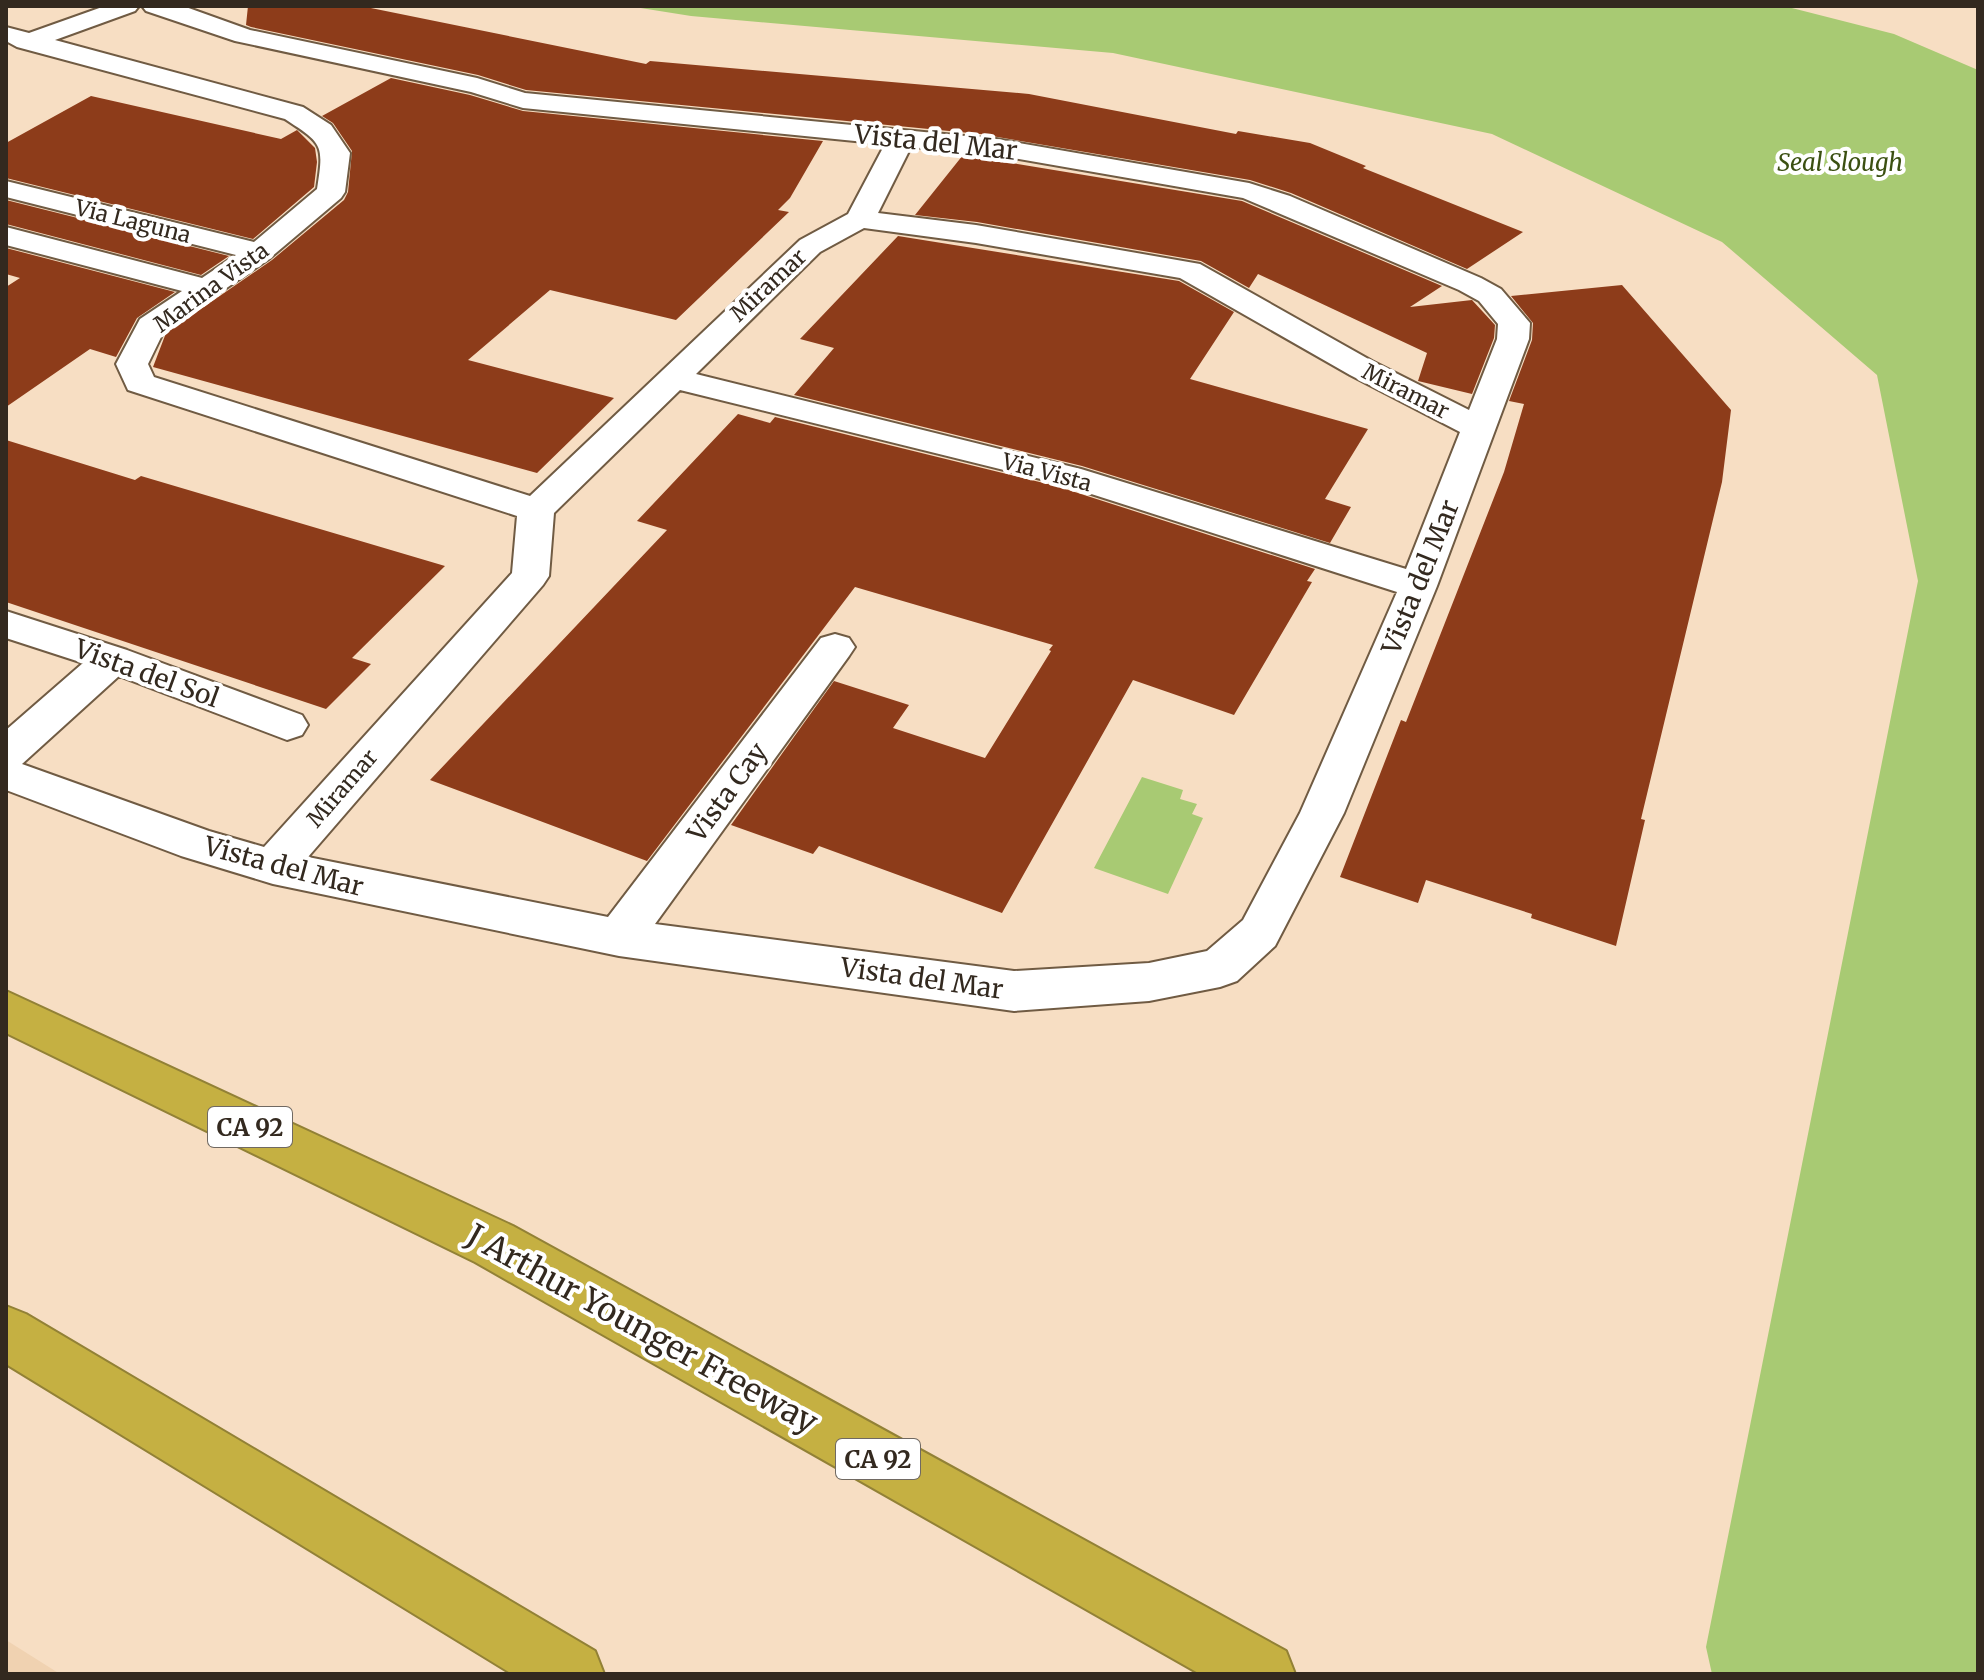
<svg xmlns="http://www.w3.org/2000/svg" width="1984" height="1680" font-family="Merriweather,serif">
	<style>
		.built { fill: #f0d2b1 }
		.water { fill: #a8ca73 }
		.building { fill: #8d3c1a }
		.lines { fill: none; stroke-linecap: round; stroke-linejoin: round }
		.street-casing { stroke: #705b43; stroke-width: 4 }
		.highway-casing { stroke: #928136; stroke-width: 4 }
		.street { fill: #fff; fill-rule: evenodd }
		.highway { fill: #c5b042; fill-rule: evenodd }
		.labels { text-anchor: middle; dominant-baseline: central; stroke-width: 8; stroke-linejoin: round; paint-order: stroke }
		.far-street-label { font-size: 22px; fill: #33291f; stroke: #fff }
		.far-water-label { font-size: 24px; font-style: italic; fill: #3b5012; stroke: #fff }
		.shield { fill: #fff; stroke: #706962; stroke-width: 2 }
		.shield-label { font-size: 24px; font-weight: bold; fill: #33291f }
		.street-label { font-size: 26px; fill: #33291f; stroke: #fff }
		.near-street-label { font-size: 32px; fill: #33291f; stroke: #fff }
	</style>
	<rect width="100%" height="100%" fill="#f7dec3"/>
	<path class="built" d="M6,1640l54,34h-54z"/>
	<g class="water">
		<path d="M628,6h1156l110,28 84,36v1604h-266l-6,-27 212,-1066 -41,-206 -155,-133 -230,-108 -379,-81 -422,-37z"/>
		<path d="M1142,777l41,13 -3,9 17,5 -5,10 11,4 -35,76 -74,-26z"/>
	</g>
	<g class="building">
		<path d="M248,6h113l285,58 4,-3 379,33 207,40 2,-3 72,12 56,23 -3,2 160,64 -56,37 -176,-76 -41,-13 -270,-46 -454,-44 -48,-15 -227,-48 -5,-2z"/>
		<path d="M391,78l79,17 53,16 300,30 -33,57 -12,12 11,2 -113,108 -126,-30 -82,70 146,38 -77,75 -384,-106 13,-34 106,-73 72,-60 4,-8 4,-41 -19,-28 -11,-7z"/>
		<path d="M91,96l190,43 16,-9 18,18 2,14 -3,25 -61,52 -247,-61v-35z"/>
		<path d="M963,155l279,46 200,85 -32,21 62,-7 23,25 -1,13 -22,56 -54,-13 9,-28 -169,-79 -9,14 -48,-27 -224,-39 -62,-7z"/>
		<path d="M6,200l223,56 -28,19 -195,-51z"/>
		<path d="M898,236l281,45 55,31 -44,67 178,50 -43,70 26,8 -21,36 -248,-77 -288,-71 40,-47 -34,-9z"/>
		<path d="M6,248l169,44 -38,26 -21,39 -26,-8 -84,58v-120l14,-9 -14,-4z"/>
		<path d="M1622,285l109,125 -9,72 -81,337 4,1 -29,126 -85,-28 1,-4 -106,-34 -8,23 -78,-26 61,-157 5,2 51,-130 47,-120 20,-68 -15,-3 23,-61 1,-17 -22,-27z"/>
		<path d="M738,414l32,9 5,-6 281,69 259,83 -8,12 5,1 -78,133 -101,-35 -131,233 -183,-67 -6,8 -82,-29 103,-144 75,24 -16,23 92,30 66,-107 -2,-1 4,-5 -198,-58 -208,274 -217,-81 237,-250 -30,-9z"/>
		<path d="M6,440l129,40 6,-4 304,90 -93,92 19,6 -45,45 -320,-107z"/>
	</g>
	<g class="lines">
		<g class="street-casing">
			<path id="street" d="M105,6h34l-4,5 -80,29 248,67 28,18 19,28 -5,39 -4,6 -71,60 -106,73 -16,33 6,13 376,119 270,-256 48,-26 37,-70 -362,-36 -52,-16 -236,-51 -89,-30 -4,-5h41l67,24 227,48 48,15 471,46 253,44 41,13 191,82 20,11 29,34 -1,16 -92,247 -93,227 -69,133 -38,35 -17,6 -71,14 -135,10 -395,-55 -346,-72 -92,-28 -175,-66v-60l77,-67 -77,-25v-27l121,39 175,65 6,10 -6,10 -15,5 -168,-64 -97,88 187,67 55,16 248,-274 5,-57 -389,-126 -12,-26 24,-45 42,-28 -176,-46v-18l196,51 34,-23 -230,-58v-16l248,61 63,-53c7,-45 6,-45 -32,-70l-268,-72 -11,-6v-14l23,6zM911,147l85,8 247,43 216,92 20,11 19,23 -1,15 -28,71 -97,-49 -172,-97 -224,-39 -98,-12zM864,228l112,15 204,35 170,97 110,57 -54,137 -325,-100 -385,-95 124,-122zM680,390l377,93 340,109 -97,221 -57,107 -36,31 -58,12 -135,8 -359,-47 194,-268 6,-9 -6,-9 -14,-4 -14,4 -213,279 -300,-60 235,-272 6,-9 5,-63z"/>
		</g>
		<g class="highway-casing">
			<g id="highway">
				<path d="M6,991l507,235 773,425 9,23h-95l-725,-412 -469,-229z"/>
				<path d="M6,1306l20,8 569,337 9,23h-92l-506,-310z"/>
			</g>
		</g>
		<use href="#street" class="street"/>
		<use href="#highway" class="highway"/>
	</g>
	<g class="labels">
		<g class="far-street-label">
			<text transform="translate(133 221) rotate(14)">Via Laguna</text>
			<text transform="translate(768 285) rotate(-43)">Miramar</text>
			<text transform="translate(211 287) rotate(-36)">Marina Vista</text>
			<text transform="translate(1406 391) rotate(27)">Miramar</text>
			<text transform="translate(1047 472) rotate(15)">Via Vista</text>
			<text transform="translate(342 788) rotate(-49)">Miramar</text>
		</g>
		<g class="far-water-label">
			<text x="1840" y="162">Seal Slough</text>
		</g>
		<g class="shield">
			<rect x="208" y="1107" width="84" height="40" rx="6"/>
			<rect x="836" y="1439" width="84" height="40" rx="6"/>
		</g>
		<g class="shield-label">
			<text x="250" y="1127">CA 92</text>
			<text x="878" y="1459">CA 92</text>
		</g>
		<g class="street-label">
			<text transform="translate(936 142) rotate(6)">Vista del Mar</text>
			<text transform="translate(1420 577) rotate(-68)">Vista del Mar</text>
			<text transform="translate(147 673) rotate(20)">Vista del Sol</text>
			<text transform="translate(727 792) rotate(-54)">Vista Cay</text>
			<text transform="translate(284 866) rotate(15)">Vista del Mar</text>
			<text transform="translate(922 978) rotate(8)">Vista del Mar</text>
		</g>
		<g class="near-street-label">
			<text transform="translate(642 1329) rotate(29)">J Arthur Younger Freeway</text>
		</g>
	</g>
	<rect width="1984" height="1680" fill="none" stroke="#33291f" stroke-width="16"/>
</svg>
